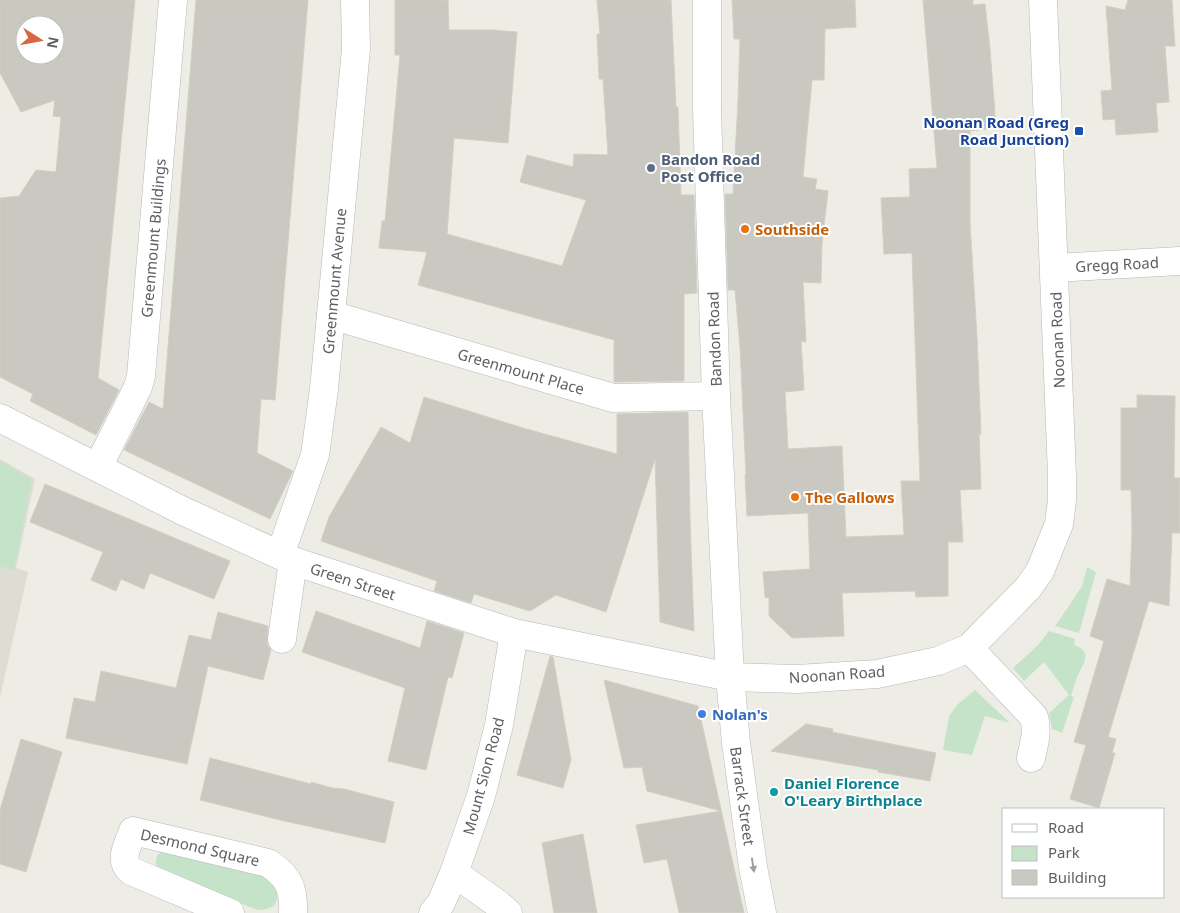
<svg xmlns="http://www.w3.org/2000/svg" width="1180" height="913" font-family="'Noto Sans',sans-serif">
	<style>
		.education { fill: #ddddd3 }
		.green { fill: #c4e3c9 }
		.building { fill: #c9c8c1; stroke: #d2d0c4; fill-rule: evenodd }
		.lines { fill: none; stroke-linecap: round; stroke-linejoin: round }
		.minor-casing { stroke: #b5b6bb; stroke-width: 29 }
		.secondary-casing { stroke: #b6b8bd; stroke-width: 29 }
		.minor { stroke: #fff; stroke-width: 28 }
		.secondary { stroke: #fff; stroke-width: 28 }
		.oneway { fill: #9e9fa2 }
		.transit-dot { fill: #1a4fb4; stroke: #fff; stroke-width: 2 }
		.service-dot { fill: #5c6f8a; stroke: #fff; stroke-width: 2 }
		.food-dot { fill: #e8710a; stroke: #fff; stroke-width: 2 }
		.shop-dot { fill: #3f7fe0; stroke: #fff; stroke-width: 2 }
		.culture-dot { fill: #0f9aa8; stroke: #fff; stroke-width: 2 }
		.labels { text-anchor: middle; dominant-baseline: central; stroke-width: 4; stroke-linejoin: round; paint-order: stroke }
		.transit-label { font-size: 15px; font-weight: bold; fill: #164399; stroke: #fff; text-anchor: end }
		.service-label { font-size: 15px; font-weight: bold; fill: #4e5e75; stroke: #fff; text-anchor: start }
		.food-label { font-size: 15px; font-weight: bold; fill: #c56008; stroke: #fff; text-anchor: start }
		.street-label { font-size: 15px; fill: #5d5f64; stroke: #fff }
		.shop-label { font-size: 15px; font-weight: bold; fill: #366cbe; stroke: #fff; text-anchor: start }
		.culture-label { font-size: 15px; font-weight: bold; fill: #0d838f; stroke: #fff; text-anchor: start }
	</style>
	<rect width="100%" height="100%" fill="#eeede5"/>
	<path class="education" d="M0,459l35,20 -19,89 12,4 -28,125z"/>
	<g class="green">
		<path d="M0,461l32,19 -18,90 -14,-4z"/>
		<path d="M1087,567l9,5 -17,61 -24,-7 14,-20 13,-20z"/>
		<path d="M1049,631l26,8 -1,6c20,7 9,19 3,32 -2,6 -4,13 -6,19l3,1 -12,36 -10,-4 -3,-16 20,-18 -25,-33 -20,19 -11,-13 24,-22z"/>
		<path d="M975,690l35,33 -25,-7 -13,39 -29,-5 6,-34 8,-11z"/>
		<path d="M164,852l100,22c17,12 21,36 -6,36l-97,-37c-6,-7 -7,-13 -2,-20z"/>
	</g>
	<g class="building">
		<path d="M0,0h135l-37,378 21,12 -23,45 -66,-34 3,-7 -33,-17v-179l19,-2 17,-26 20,2 5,-55 -8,-1 2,-16 -34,12 -21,-39zM25,25h30v30h-30z"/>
		<path d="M196,0h112l-33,400 -14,-1 -4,54 36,18 -23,48 -146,-69 25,-48 14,7z"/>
		<path d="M395,0h53l1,30h44l24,2 -9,111 -54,-5 -7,96 115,32 24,-66 -66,-18 7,-27 46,12 1,-13 34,1 -5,-76h-4l-2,-45h3l-3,-34h74l5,107h2l3,88h13l3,98 -13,1v87l-70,1v-42l-196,-55 9,-33 -48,-4 3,-27h3l15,-166h-5z"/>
		<path d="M732,0h123l1,27 -31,2 -1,51h-12l-9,97 14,2 -2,10 13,2 -6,52 -1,40 -18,-1 3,60 -5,-1 3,49 -19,2 3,57 54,-3 4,91 58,-2 -3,-54h19l-8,-228 -28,1 -3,-56 29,-1 -1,-28 28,-1 -14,-168h50v5l12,-1 5,45 6,79 -26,3v91l7,115 4,97h-2l2,55 -21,1 3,52h-15v54l-32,1 -1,-6 -73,2 2,43 -52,2 -23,-22v-18l-4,-1 -2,-25 47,-3 -2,-56 -61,3 -2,-41h1l-6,-128 -5,-57h-7l-3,-96h8l5,-93 2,-62h-6z"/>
		<path d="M1128,0h44l3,46h-10l4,56 -13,1 2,29 -42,3 -1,-16 -12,1 -2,-29 11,-1 -6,-84 19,4z"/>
		<path d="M1137,395l38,1 -1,82h6v55h-8l-3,73 -20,-5 -41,136 8,2 -4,14h3l-16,55 -29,-9 16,-54 -12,-3 30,-101 -14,-5 17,-57 23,7 2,-55 -1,-41h-10v-82h16z"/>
		<path d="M424,397l99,31 94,26v-40l71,-2 2,107 4,112 -34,-9 -5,-163 -49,153 -50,-17 -26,16 -56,-17 -3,9 -37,-12 3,-10 -116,-40 8,-24 52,-90 29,16z"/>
		<path d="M45,484l185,77 -16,38 -64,-26 -6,16 -23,-10 -5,12 -25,-11 12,-28 -73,-30z"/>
		<path d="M316,611l104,37 7,-27 37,12 -12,45 -4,-1 -22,93 -38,-9 17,-73 -103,-36z"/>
		<path d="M218,612l50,14 -1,18 4,6 -8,30 -55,-14 -21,98 -121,-26 8,-40 21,4 6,-31 75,17 13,-53 22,5z"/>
		<path d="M550,656l3,1 18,103 -8,28 -46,-13z"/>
		<path d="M604,680l94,26 46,207h-65l-12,-54 -23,4 -8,-38 85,-14 -74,-20 -5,-24 -18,1z"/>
		<path d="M806,724l27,5 -1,3 104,21 -6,28 -52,-9v-2l-107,-19z"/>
		<path d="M21,739l41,13 -36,120 -26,-8v-54z"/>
		<path d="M210,758l101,26v-2l21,6 12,1 50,13 -9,41 -105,-23 -80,-20z"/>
		<path d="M583,834l14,79h-43l-12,-70z"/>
	</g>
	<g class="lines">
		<g class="minor-casing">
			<g id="minor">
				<path d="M1054,268l126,-7"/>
				<path d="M331,315l282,83 103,-2"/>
				<path d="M0,418l183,93 110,50 221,72 216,44 67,2 80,-5 61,-13 31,-13 59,-60 12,-17 19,-47 3,-24v-25l-19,-475"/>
				<path d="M98,467l40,-80 3,-11 32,-376"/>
				<path d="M280,555l35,-100 9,-66 32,-340 -1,-49"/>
				<path d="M282,639l11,-78"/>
				<path d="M969,648l65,69c4,15 0,27 -3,41"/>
				<path d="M454,873l44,31 10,9"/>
				<path d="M230,913l-99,-42c-13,-11 -3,-26 2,-40l135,32c21,13 26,26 25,50"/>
				<path d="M433,913l8,-10 13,-30 27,-77 18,-71 15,-92"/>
			</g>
		</g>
		<g class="secondary-casing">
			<path id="secondary" d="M707,0v110l9,286 14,281 6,66 17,124 9,46"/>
		</g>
		<use href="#minor" class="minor"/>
		<use href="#secondary" class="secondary"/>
	</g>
	<defs><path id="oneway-solid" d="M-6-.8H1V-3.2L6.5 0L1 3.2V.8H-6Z" transform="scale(1.25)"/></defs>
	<use class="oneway" href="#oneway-solid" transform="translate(753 865) rotate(81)"/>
	<rect class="transit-dot" x="1074" y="126" width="10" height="10" rx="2.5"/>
	<circle class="service-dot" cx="651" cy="168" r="5"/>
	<g class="food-dot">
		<circle cx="745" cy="229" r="5"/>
		<circle cx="795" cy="497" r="5"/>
	</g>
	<circle class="shop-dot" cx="702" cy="714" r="5"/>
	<circle class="culture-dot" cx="774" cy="792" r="5"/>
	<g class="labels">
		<g class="transit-label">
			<text x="1069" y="122">Noonan Road (Greg<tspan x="1069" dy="17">Road Junction)</tspan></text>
		</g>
		<g class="service-label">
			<text x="661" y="159">Bandon Road<tspan x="661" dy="17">Post Office</tspan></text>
		</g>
		<g class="food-label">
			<text x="755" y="229">Southside</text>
			<text x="805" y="497">The Gallows</text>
		</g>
		<g class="street-label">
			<text transform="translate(153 238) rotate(-85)">Greenmount Buildings</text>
			<text transform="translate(1117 264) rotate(-3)">Gregg Road</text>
			<text transform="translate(334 281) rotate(-85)">Greenmount Avenue</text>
			<text transform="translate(714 339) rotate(-92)">Bandon Road</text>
			<text transform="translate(1057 340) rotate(-92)">Noonan Road</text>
			<text transform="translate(521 371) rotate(16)">Greenmount Place</text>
			<text transform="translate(353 581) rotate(18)">Green Street</text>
			<text transform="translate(837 674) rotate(-4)">Noonan Road</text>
			<text transform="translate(483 776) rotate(-75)">Mount Sion Road</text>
			<text transform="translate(743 796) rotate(82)">Barrack Street</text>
			<text transform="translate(200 847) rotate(13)">Desmond Square</text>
		</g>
		<g class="shop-label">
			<text x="712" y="714">Nolan's</text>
		</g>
		<g class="culture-label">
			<text x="784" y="783">Daniel Florence<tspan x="784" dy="17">O'Leary Birthplace</tspan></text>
		</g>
	</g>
	<rect x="1002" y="808" width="162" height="90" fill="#ffffff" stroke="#bebfc1"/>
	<rect x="1012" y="824" width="25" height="8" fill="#ffffff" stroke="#bebfc1"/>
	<text x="1048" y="833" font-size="15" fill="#5d5f64">Road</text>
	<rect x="1012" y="846" width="25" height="15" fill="#c4e3c9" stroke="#bebfc1"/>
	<text x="1048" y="858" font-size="15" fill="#5d5f64">Park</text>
	<rect x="1012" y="870" width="25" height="15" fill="#c9c8c1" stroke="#bebfc1"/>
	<text x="1048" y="883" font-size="15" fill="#5d5f64">Building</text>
	<g transform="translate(40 40) rotate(101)"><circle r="24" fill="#ffffff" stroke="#bebfc1"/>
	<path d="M0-4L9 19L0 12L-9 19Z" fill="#d9673f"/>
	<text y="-8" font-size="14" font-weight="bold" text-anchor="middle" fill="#5d5f64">N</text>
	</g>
</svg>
